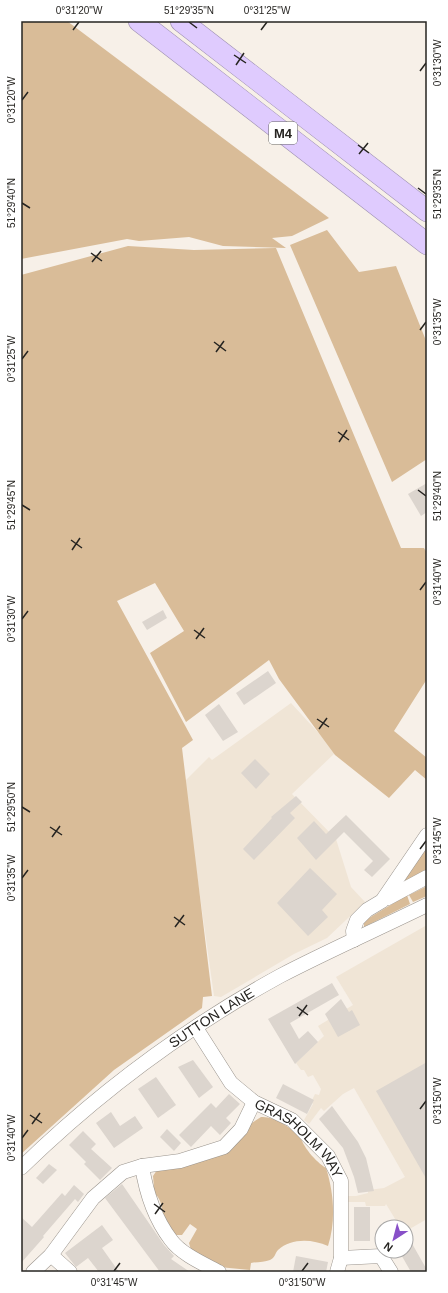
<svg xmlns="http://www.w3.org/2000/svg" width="448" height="1293" font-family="Helvetica,sans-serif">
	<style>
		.built { fill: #f0e5d6 }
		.green { fill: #d9bc98 }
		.building { fill: #dcd5ce }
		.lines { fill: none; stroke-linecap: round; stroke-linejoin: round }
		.minor-casing { stroke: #9a948d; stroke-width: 15 }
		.highway-casing { stroke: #9e91b1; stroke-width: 22 }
		.minor { stroke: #fff; stroke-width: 14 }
		.highway { stroke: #dfcbfe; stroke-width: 21 }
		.ticks { fill: none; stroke: #262421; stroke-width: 1.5 }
		.labels { text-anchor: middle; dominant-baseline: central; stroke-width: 3; stroke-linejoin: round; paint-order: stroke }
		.shield { fill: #fff; stroke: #676664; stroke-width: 1 }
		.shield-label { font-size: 13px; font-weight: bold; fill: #262421 }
		.street-label { font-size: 14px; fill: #262421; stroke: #fff }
		.neatline { fill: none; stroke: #262421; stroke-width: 1.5 }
		.ticks-label { font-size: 10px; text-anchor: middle; fill: #262421 }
	</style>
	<rect width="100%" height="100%" fill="#f7f0e8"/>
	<g class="built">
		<path d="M291,703l45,49 -44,42 44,45 15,48 14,15 -38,36 -33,16 -73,43 -7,-1 -30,-214 25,-25 3,3z"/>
		<path d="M427,925v294l-21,12v-4h-6l-14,-23 -1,2h-19l-1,-4h-18l1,-6h8l12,-3v-3l16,-2 21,-11 -51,-89 -11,6 -19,17 -3,-3 -12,16 -5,-4 9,-16 -2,-2 4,-8 4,1 2,-6 -8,-14 -5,2 -4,-7h-3l-5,-7 28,-27 -6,-10 35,-21 -17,-28z"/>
	</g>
	<g class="green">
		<path d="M21,21h46l262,197 -37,18 -20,2 14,10 -63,-2 -34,-9 -50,4 -12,-2 -106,20z"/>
		<path d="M327,230l32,42 37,-6 31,77v116l-35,23 -102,-237z"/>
		<path d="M128,246l66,4 82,-2 125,300h23l3,5v126l-33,52 33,27v22l-12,-10 -26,28 -54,-43 -56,-76 -10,-19 -83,62 -36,-69 34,-22 -29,-48 -38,18 76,139 -11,8 30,248 -9,1 -1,11 -88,62 -93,84v-879z"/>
		<path d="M423,850l4,2v20l-27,13z"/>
		<path d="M427,886v10l-14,6 -4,-7z"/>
		<path d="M407,895l3,9 -46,23v-6z"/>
		<path d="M261,1117c14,-1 27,10 39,18 2,11 16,27 26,33 8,25 10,53 2,78 -16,-7 -37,-8 -50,4 -3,3 -3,8 -8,10 -5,2 -13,2 -19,3l-1,7 -31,-3 -28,-17 -2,-7 8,-14 -7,-5 -8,11h-7l-14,-19c3,-9 -1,-19 -9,-25l-1,-3 3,-1 -1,-11 4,-6 34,-7z"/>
	</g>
	<g class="building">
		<path d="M427,483v29l-6,4 -13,-22z"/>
		<path d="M163,610l4,8 -20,12 -5,-8z"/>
		<path d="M268,671l8,12 -32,22 -8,-12z"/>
		<path d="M219,704l19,28 -15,9 -18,-26z"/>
		<path d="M255,759l15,15 -14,15 -15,-16z"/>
		<path d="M296,796l6,6 -12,11 5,5 -41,42 -11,-11 29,-31 -1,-1z"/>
		<path d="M346,815l44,44 -18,18 -8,-7 9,-9 -29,-29 -28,28 -19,-22 17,-17 12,13z"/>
		<path d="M310,868l27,26 -15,16 6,7 -20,19 -31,-33z"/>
		<path d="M332,983l7,12 -49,28 9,16 9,-8 10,11 -23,22 -27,-45z"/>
		<path d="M341,999l8,13 3,-2 8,15 -22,12 -13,-23z"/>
		<path d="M193,1060l20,27 -14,11 -21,-31z"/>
		<path d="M427,1062v118l-51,-89z"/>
		<path d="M156,1077l20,28 -18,13 -20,-29z"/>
		<path d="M283,1084l31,16 -7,14 -31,-16z"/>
		<path d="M229,1094l11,10 -14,14 5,5 -11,12 -9,-9 -20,21 -12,-12 32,-32 5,5z"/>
		<path d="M332,1106l26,36 8,16 8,33 -16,2 -4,-16 -11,-29 -24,-29z"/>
		<path d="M111,1112l9,14 15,-10 8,12 -29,20 -18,-25z"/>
		<path d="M167,1129l14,14 -7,8 -14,-14z"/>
		<path d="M83,1131l13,13 -5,5 21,19 -12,12 -16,-16 2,-2 -17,-17z"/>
		<path d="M49,1164l8,6 -14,14 -7,-6z"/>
		<path d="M122,1184l42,61 10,11 -3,3 19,13h-30l-55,-74z"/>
		<path d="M74,1185l10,9 -6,8 -3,-3 -32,37 1,1 -23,26v-46l11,10 30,-34 3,3z"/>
		<rect x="354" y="1207" width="16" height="34"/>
		<path d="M102,1225l11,15 -11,8 17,24h-20l-11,-14 -12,9 -11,-14z"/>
		<path d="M406,1233l21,37v2h-16l-12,-21h7z"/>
		<path d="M296,1256l32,6 -2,10h-33z"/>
	</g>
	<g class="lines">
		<g class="minor-casing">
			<g id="minor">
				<path d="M388,898l39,-21"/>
				<path d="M354,940l-1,-9 4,-11 10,-10 15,-9 45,-66"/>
				<path id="s1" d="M196,1028l35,55 23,19 38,18 36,36 13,25v77l-4,14"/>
				<path d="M142,1166c4,26 13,53 29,74 10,14 33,24 48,32"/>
				<path id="s2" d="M21,1168c76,-74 166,-141 259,-192 48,-25 98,-47 147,-71"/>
				<path d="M51,1255l19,17"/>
				<path d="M341,1258l40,-2 10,16"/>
				<path d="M33,1272l18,-17 42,-57 30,-26 19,-6 38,-5 44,-14 17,-18 13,-27"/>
			</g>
		</g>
		<g class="highway-casing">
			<g id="highway">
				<path d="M139,21l288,223"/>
				<path d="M181,21l246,190"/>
			</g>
		</g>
		<use href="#minor" class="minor"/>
		<use href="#highway" class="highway"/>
	</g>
	<path class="ticks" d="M189,22l8,6M73,30l6,-8M261,30l6,-8M234,55l12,8M236,65l8,-12M420,71l6,-8M22,100l6,-8M358,145l11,8M359,154l9,-11M418,188l8,6M22,203l8,5M91,253l11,8M92,262l9,-11M420,330l6,-8M214,342l12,9M216,352l8,-11M22,359l6,-8M338,432l11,8M339,442l8,-12M418,490l8,6M22,505l8,5M71,540l11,8M72,550l8,-12M420,590l6,-8M22,619l6,-8M194,630l11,8M196,639l8,-11M317,719l12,8M319,729l8,-11M22,807l8,5M50,827l12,8M52,837l8,-11M420,849l6,-8M22,878l6,-8M174,917l11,8M175,927l9,-12M297,1007l11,8M299,1016l8,-11M420,1109l6,-8M30,1115l12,8M32,1124l8,-11M22,1138l6,-8M154,1204l11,8M155,1214l8,-11M114,1271l6,-8M302,1271l6,-8"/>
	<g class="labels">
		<rect class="shield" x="269" y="122" width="28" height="22" rx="3"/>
		<g class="shield-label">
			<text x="283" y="133">M4</text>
		</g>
		<g class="street-label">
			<text stroke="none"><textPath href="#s2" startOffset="243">SUTTON LANE</textPath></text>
			<text stroke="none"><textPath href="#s1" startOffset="154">GRASHOLM WAY</textPath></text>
		</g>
	</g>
	<rect width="448" height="1293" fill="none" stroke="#ffffff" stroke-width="44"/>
	<g transform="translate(394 1239) rotate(216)"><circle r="19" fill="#ffffff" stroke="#a8a7a6"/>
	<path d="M0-3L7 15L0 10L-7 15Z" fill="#8850c8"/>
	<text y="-6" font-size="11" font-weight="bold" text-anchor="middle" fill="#262421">N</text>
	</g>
	<rect x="22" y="22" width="404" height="1249" class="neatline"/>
	<g class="ticks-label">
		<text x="79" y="14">0°31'20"W</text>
		<text x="189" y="14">51°29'35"N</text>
		<text x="267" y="14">0°31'25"W</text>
		<text transform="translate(437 63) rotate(-90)" y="4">0°31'30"W</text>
		<text transform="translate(11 100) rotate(-90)" y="4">0°31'20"W</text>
		<text transform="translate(437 194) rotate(-90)" y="4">51°29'35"N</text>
		<text transform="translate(11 203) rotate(-90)" y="4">51°29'40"N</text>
		<text transform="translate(437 322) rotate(-90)" y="4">0°31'35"W</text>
		<text transform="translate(11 359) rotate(-90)" y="4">0°31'25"W</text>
		<text transform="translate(437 496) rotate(-90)" y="4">51°29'40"N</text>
		<text transform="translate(11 505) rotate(-90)" y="4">51°29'45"N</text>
		<text transform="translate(437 582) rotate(-90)" y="4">0°31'40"W</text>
		<text transform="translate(11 619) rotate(-90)" y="4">0°31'30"W</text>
		<text transform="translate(11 807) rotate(-90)" y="4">51°29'50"N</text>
		<text transform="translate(437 841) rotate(-90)" y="4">0°31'45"W</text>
		<text transform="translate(11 878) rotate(-90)" y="4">0°31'35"W</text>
		<text transform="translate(437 1101) rotate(-90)" y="4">0°31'50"W</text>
		<text transform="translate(11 1138) rotate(-90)" y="4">0°31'40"W</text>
		<text x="114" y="1286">0°31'45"W</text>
		<text x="302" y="1286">0°31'50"W</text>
	</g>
</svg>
